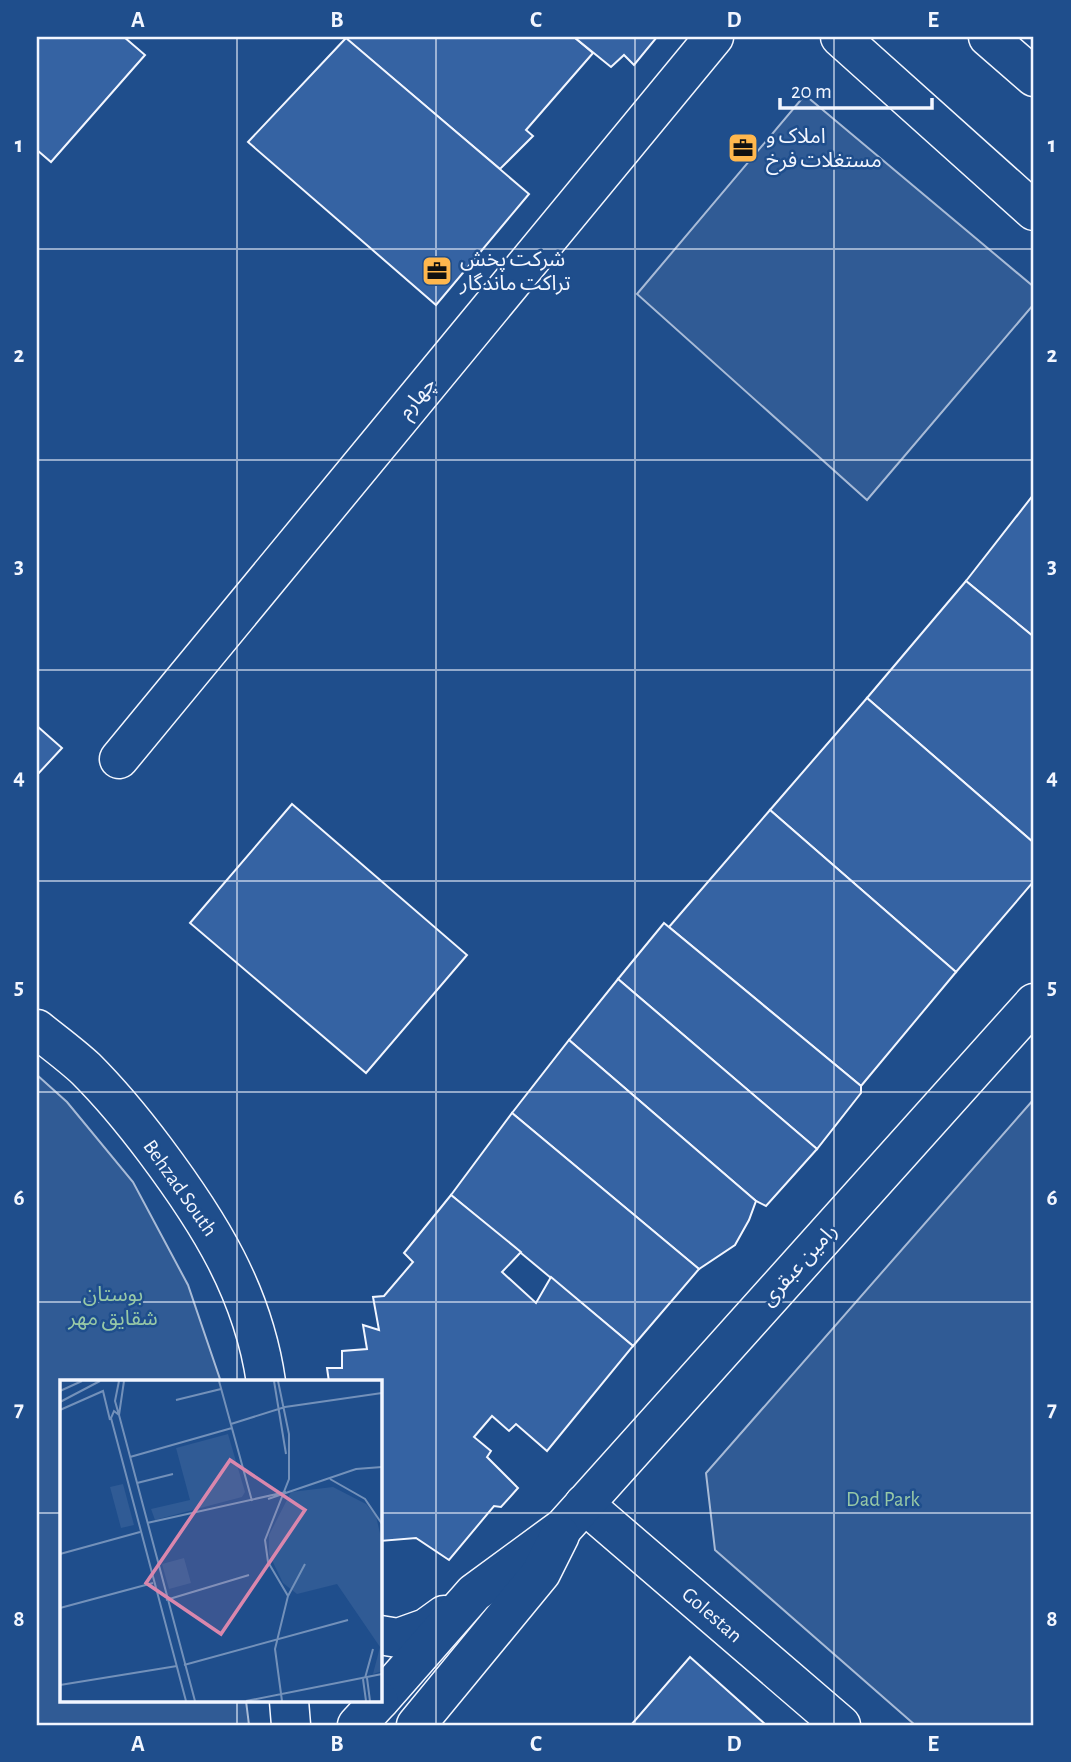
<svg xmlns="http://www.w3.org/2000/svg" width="1071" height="1762" font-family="'Alegreya Sans','Noto Sans Arabic',sans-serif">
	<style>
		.built { fill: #305b95; stroke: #a8bbd7; stroke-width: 2 }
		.building { fill: #3563a3; stroke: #f2f6ff; stroke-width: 2 }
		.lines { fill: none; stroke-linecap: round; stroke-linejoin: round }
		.minor-casing { stroke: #f2f6ff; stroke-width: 41 }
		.major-casing { stroke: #f2f6ff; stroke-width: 41 }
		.minor { stroke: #1f4e8c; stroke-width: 38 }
		.major { stroke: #1f4e8c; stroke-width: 38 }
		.grid { fill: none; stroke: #f2f6ff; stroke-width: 2; stroke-opacity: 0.55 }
		.labels { text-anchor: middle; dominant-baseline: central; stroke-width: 5; stroke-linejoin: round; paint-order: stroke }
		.poi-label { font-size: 21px; fill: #f2f6ff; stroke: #1f4e8c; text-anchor: start }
		.street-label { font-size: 21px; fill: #f2f6ff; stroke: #1f4e8c }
		.park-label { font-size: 21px; fill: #97c8a6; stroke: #1f4e8c }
		.inset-road { fill: none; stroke: #7391ba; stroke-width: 2 }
		.view { fill: #da87ad; fill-opacity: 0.15; stroke: #da87ad; stroke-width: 3.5 }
		.inset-edge { fill: none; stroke: #f2f6ff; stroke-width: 3.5 }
		.neatline { fill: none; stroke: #f2f6ff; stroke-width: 2.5 }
		.grid-label { font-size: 23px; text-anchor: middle; font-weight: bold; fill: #f2f6ff }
	</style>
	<rect width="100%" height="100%" fill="#1f4e8c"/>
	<g class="built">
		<path d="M805,95l229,192v17l-167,196 -230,-206z"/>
		<path d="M37,1075l30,27 66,80 55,103 33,97h-160v319h185l3,24h-212z"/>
		<path d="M1034,1099v626h-119l-200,-175 -9,-77z"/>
	</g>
	<g class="building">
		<path d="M37,37h87l21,18 -94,107 -14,-12z"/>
		<path d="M344,37h230l19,16 -67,77 7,6 -33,33z"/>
		<path d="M574,37h83l-23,28 -10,-10 -13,12z"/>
		<path d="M346,38l183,156 -93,111 -188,-163z"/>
		<path d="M1034,494v143l-68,-56z"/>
		<path d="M966,581l68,56v206l-167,-145z"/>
		<path d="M867,698l167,145v38l-78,91 -186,-162z"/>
		<path d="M37,726l25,22 -25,27z"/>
		<path d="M292,804l175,151 -101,118 -176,-150z"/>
		<path d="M770,810l186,162 -95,114 -192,-159z"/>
		<path d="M664,923l197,163v7l-44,56 -199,-170z"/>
		<path d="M618,979l199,170 -51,57 -10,-5 -187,-161z"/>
		<path d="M569,1040l187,161 -7,19 -14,25 -36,24 -187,-156z"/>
		<path d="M512,1113l187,156 -66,77 -182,-151z"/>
		<path d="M451,1195l70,57 -19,20 34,31 15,-26 82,69 -86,105 -31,-27 -7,7 -17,-15 -18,21 17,14 -4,6 31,31 -17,19 -7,-1 -45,54 -33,-22 -36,3v-159h-51l-2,-14h15v-17l25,-2 -4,-24 16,5 -6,-33 11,-1 29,-34 -9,-9z"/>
		<path d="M690,1657l76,68h-135z"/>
	</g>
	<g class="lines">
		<g class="minor-casing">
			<g id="minor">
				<path d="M119,759l595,-722"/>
				<path d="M37,1029c16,13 34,26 49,40 25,25 48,53 69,81 54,72 98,142 111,232"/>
				<path d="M584,1504l257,221"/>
				<path d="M380,1635l18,3 28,-10 18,-13"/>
				<path d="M380,1700l94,-107 90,-66 470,-524"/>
				<path d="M289,1701l2,24"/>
				<path d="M357,1725l22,-24"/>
				<path d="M416,1725l125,-152 19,-38"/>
			</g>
		</g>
		<g class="major-casing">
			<g id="major">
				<path d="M840,37l194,174"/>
				<path d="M988,37l46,40"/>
			</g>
		</g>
		<use href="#minor" class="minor"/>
		<use href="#major" class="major"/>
	</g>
	<path class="grid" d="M237,37v1345M436,37v1688M635,37v1688M834,37v1688M37,249h997M37,460h997M37,670h997M37,881h997M37,1092h997M37,1302h997M37,1513h24M380,1513h654M237,1701v24"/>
	<defs>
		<g id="office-square" transform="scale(1.575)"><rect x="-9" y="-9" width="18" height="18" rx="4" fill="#ffb74d" stroke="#1f4e8c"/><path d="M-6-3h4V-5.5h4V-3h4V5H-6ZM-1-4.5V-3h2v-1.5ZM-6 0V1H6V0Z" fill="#111"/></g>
	</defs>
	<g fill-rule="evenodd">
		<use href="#office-square" x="743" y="148"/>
		<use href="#office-square" x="437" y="271"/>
	</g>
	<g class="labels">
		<g class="poi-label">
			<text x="766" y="136">املاک و<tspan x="766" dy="24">مستغلات فرخ</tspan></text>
			<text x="460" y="259">شرکت پخش<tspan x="460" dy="24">تراکت ماندگار</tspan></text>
		</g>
		<g class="street-label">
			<text transform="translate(417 398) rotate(-51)">چهارم</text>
			<text transform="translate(180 1188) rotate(55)">Behzad South</text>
			<text transform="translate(799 1265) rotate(-48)">رامین عبقری</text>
			<text transform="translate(712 1615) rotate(41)">Golestan</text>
		</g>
		<g class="park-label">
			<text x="113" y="1294">بوستان<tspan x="113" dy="24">شقایق مهر</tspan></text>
			<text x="883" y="1499">Dad Park</text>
		</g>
	</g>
	<g transform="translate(60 1380)">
		<rect width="322" height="322" fill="#1f4e8c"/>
		<path d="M168,54l17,58 -3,5 -87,23 -4,-11 39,-9 -14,-52zM63,104l11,41 -13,3 -11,-41zM273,107l33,17 10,12 6,26v129l-9,3 7,-27 -43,-63 -40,10 -14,-11 -14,-29v-19l22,-43zM124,178l7,25 -22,6 -7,-25z" fill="#305b95"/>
		<path class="inset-road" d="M59,1l-4,20 4,14M64,1l-5,34 76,286M159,1l33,120M214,1l12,73M218,1l11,53v45l-24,61 3,22 20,34 -13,53 7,52M0,11l22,-10M116,20l45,-11M0,22l40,-21M0,30l43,-19 7,29M59,35l-5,-4 -3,7 75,283M171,44l54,-17 97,-14M70,77l102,-29M270,99l35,20 17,25M77,103l36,-9M208,119l88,-30 26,-2M87,143l139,-31M0,174l80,-22M228,216l17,-32M106,220l83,-25M0,228l93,-25M124,285l164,-45M305,298l8,-29M307,298l3,23M303,299l3,22M0,305l117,-19M186,321l136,-27"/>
		<path class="view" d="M170,80l75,50 -84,124 -75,-51z"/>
		<rect width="322" height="322" class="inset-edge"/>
	</g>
	<rect width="1071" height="1762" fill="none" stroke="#1f4e8c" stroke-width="77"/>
	<path d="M780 98v10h152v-10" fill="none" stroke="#f2f6ff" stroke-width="3.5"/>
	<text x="791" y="98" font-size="21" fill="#f2f6ff" stroke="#1f4e8c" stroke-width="5" paint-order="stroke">20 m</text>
	<rect x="38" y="38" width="994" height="1686" class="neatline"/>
	<g class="grid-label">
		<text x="138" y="27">A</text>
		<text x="337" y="27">B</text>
		<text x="536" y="27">C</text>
		<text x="734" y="27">D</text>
		<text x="933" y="27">E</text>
		<text x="19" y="152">1</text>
		<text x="1052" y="152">1</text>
		<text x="19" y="362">2</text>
		<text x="1052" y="362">2</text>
		<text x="19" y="573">3</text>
		<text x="1052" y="573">3</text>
		<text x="19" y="784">4</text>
		<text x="1052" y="784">4</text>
		<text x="19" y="994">5</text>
		<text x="1052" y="994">5</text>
		<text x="19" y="1205">6</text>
		<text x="1052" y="1205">6</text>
		<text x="19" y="1416">7</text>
		<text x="1052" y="1416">7</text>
		<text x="19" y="1626">8</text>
		<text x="1052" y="1626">8</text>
		<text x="138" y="1751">A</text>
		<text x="337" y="1751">B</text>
		<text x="536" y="1751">C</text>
		<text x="734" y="1751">D</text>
		<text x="933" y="1751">E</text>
	</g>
</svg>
